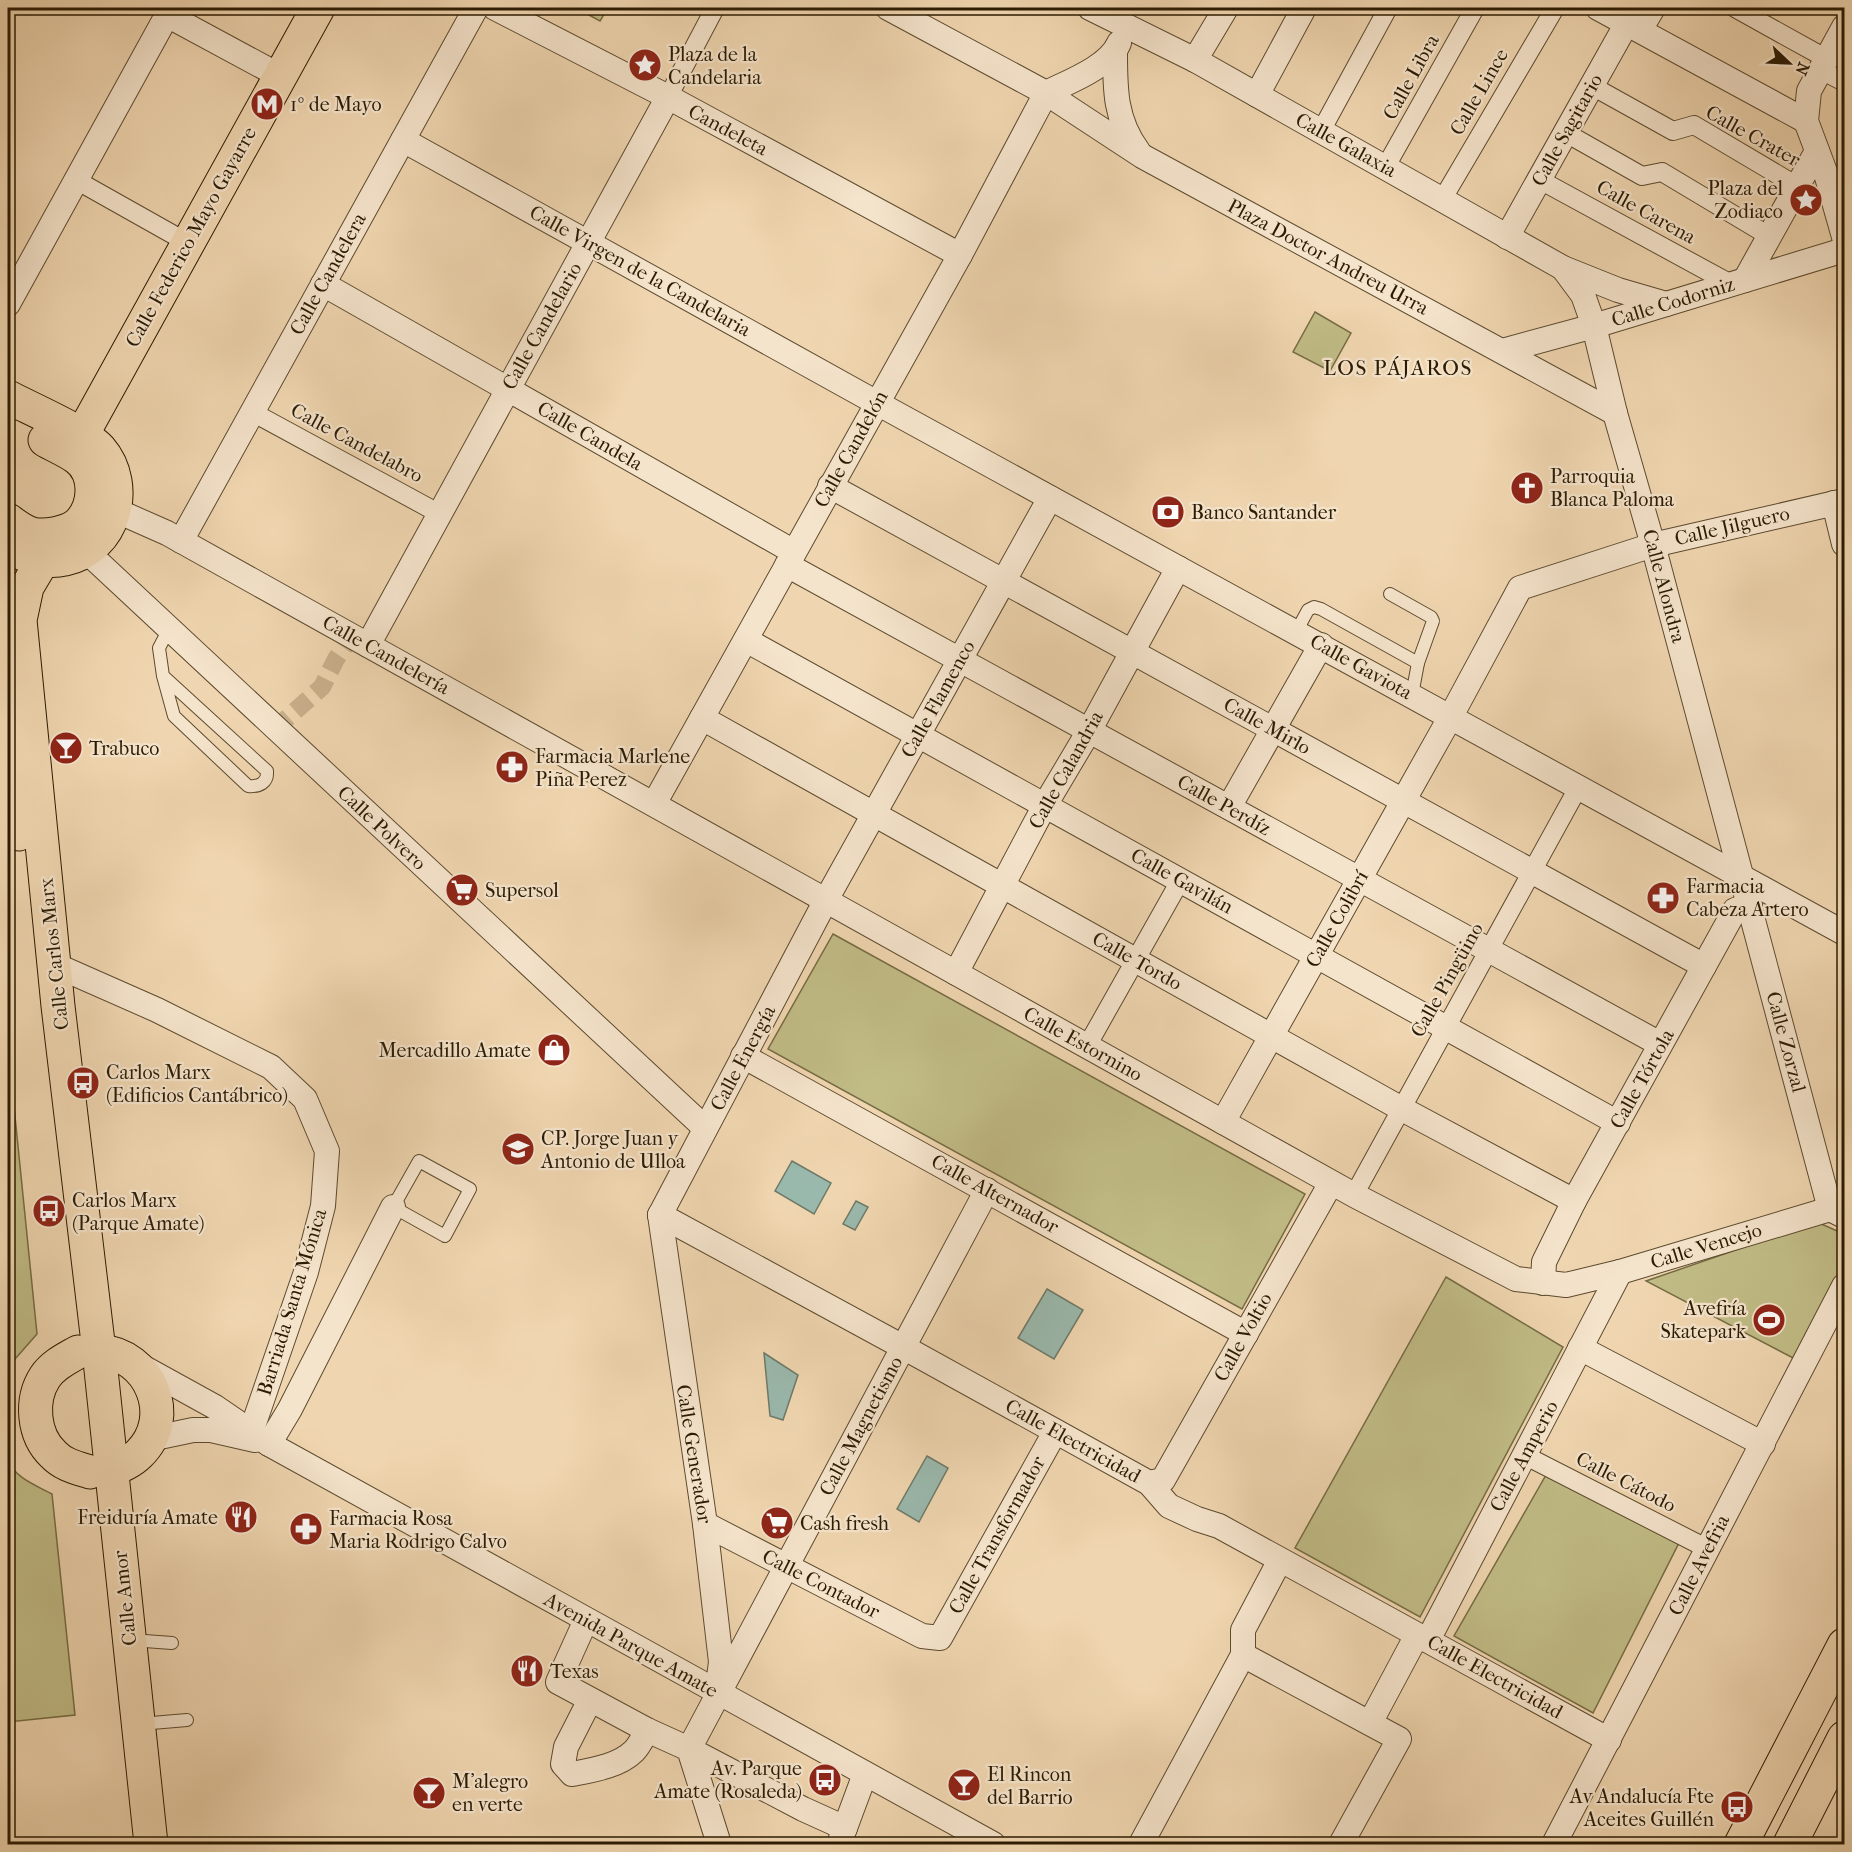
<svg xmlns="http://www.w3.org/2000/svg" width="1852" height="1852" font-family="'IM FELL French Canon',serif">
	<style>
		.green { fill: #c1bc86; stroke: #766c44; stroke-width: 1.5 }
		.water { fill: #9ab9ad; stroke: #6e7a69; stroke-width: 1.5 }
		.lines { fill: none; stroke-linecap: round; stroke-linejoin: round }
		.pedestrian-tunnel { stroke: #c9b18d; stroke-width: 18; stroke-dasharray: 18 9; stroke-linecap: butt }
		.service-casing { stroke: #5c4a2e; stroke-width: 14 }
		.pedestrian-casing { stroke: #5c4a2e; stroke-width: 20 }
		.minor-casing { stroke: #5c4a2e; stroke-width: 26 }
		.primary-casing { stroke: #2b1b02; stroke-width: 35 }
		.service { stroke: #f5e4cc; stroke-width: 12 }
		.pedestrian { stroke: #f5e4cc; stroke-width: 18 }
		.minor { stroke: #f5e4cc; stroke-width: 24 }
		.primary { stroke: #f0d6b0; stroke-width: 33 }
		.labels { text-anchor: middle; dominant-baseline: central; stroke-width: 4.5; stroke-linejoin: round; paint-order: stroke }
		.poi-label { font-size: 20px; fill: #2b1b02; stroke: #f5e4cc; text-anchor: start }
		.street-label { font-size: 20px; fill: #2b1b02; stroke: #f5e4cc }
		.neighbourhood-label { font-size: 21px; letter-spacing: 1.5px; fill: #2b1b02; stroke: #f5e4cc }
	</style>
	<rect width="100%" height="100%" fill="#f0d6b0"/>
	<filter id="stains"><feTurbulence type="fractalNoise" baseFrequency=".00333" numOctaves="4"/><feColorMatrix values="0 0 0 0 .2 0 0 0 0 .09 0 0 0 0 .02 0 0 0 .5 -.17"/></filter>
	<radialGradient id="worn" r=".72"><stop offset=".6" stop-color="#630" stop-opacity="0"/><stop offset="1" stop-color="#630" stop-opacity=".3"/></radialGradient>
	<g class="green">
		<path d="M576,8h32l-8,13z"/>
		<path d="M1315,312l36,21 -21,38 -37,-19z"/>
		<path d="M833,934l472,260 -63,115 -474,-260z"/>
		<path d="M8,1047l29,287 -29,33z"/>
		<path d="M1817,1222l27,12v35l-49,90 -149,-78z"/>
		<path d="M1446,1277l117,70 -143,270 -125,-69z"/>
		<path d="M8,1460c7,18 27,25 44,34l23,221 -67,7z"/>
		<path d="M1554,1461l132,68 -93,184 -139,-77z"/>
	</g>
	<g class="water">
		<path d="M792,1161l39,22 -17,31 -39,-23z"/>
		<path d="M856,1201l12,6 -13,23 -12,-6z"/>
		<path d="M1047,1289l36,21 -29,49 -36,-21z"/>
		<path d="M764,1353l34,22 -15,45 -13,-4z"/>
		<path d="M927,1456l21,12 -29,54 -22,-13z"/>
	</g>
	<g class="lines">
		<path class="pedestrian-tunnel" d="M273,726l12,-6 37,-33 14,-28 16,-23"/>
		<g class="service-casing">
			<g id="service">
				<path d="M1390,594l41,23 2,4 -15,42 -6,32"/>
				<path d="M1296,632l12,-22 6,-3 7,2 97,54"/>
				<path d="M163,676l104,95c1,12 -8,16 -19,15l-74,-70 -11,-40 -4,-28 10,-19"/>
				<path d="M419,1161l51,28 -25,47 -52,-29z"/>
				<path d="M131,1640l41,3"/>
				<path d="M140,1724l47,-4"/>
			</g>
		</g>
		<g class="pedestrian-casing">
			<g id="pedestrian">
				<path d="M1735,8l92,51"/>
				<path d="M1821,70l23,12"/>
				<path d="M1592,86l81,45 21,-6 103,61"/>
				<path d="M668,97l47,-89"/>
				<path d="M1321,131l67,-123"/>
				<path d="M1566,133l76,43 20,-4 107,64"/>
				<path d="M1385,168l90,-160"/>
				<path d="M76,180l112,63"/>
				<path d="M1540,180l191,104"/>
				<path d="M1442,200l113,-192"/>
				<path d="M252,412l188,102"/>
				<path d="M1087,1046l93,-165"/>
				<path d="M1354,1195l225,-409"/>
				<path d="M1524,1455l184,94"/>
			</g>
		</g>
		<g class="minor-casing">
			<g id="minor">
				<path d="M495,8l173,89 292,158"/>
				<path d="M888,8l158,85 96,63 473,257"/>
				<path d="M1090,8l105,52 368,208 55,22 48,14"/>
				<path d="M1598,8l208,113"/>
				<path d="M167,15l113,61"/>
				<path d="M1844,27l-35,64 -3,30 21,56 17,60"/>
				<path d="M1640,30l13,-22"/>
				<path d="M1115,53c0,36 0,67 23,98"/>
				<path d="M1195,60l31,-52"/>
				<path d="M1046,93c22,-11 63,-26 73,-50"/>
				<path d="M1257,95l47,-87"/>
				<path d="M403,140l474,263 967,530"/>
				<path d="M1507,237l120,-214"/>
				<path d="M1563,268l20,27 11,31 21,87 38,132 177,664"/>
				<path d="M1745,280l72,-129"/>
				<path d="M323,284l471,268"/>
				<path d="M8,304l163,-296"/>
				<path d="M1502,351l92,-25 250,-76"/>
				<path d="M830,486l874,480"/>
				<path d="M1834,503l10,41"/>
				<path d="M115,510l52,23 1187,662 162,84 50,6 54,-13 210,-63 14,7"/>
				<path d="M181,541l295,-533"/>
				<path d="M86,551l619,577"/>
				<path d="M787,565l873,479"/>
				<path d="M746,640l872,483"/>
				<path d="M368,645l300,-548"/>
				<path d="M702,718l700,391 172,92"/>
				<path d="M654,804l306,-549 86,-162"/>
				<path d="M1229,807l92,-162"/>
				<path d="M55,965l102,45 114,57 34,32 22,52 -4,55 -17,66 -55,160"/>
				<path d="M956,973l89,-168 44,-74 89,-163"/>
				<path d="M743,1056l503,278"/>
				<path d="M1223,1122l228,-406 69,-128 133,-43 191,-44"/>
				<path d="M660,1215l243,132 246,136 20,23 28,13 22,7 390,214"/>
				<path d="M660,1215l166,-315 224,-402"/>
				<path d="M660,1215l45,309 16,138 -3,23"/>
				<path d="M1543,1283l1,-21 30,-61 161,-291 15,-5"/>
				<path d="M1580,1348l183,96"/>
				<path d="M137,1364l78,43 54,37 724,400"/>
				<path d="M150,1439l43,-9h18l44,10"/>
				<path d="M269,1444l21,-35 103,-202"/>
				<path d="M1149,1483l14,-3 168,-297"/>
				<path d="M705,1524l217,112 18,2 115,-206"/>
				<path d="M586,1620l-28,62 89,48 42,19 30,95"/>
				<path d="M1428,1640l192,-368"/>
				<path d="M1243,1655v-25l37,-70"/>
				<path d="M590,1700l-24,47 -3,17 9,10c21,-4 47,-8 62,-23 6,-6 9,-14 13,-21"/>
				<path d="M1370,1723l47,-88"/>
				<path d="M845,1828l-42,-19 -114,-60 298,-559"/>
				<path d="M839,1844l26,-70"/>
				<path d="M1141,1844l102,-189 156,84 -58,105"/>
				<path d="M1554,1844l290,-558"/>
			</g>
		</g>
		<g class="primary-casing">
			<g id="primary">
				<path d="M8,397c23,12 75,34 92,52 32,37 14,100 -35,110 -21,5 -39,-3 -57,-12"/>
				<path d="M82,435l236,-427"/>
				<path d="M8,520c7,5 16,12 24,14 12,3 35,-1 45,-9 19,-17 21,-51 0,-67 -9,-7 -22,-12 -32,-18"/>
				<path d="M43,560l-16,27 -7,33 38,386 41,345 52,493"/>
				<path d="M8,731l11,103"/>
				<path d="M99,1351c51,3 78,66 40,103 -8,8 -18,12 -28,16"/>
				<path d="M78,1352c-12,7 -25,13 -33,25 -15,23 -12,58 8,77 10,11 24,14 37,18"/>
				<path d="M1741,1844l103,-199"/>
				<path d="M1790,1844l54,-106"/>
			</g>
		</g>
		<use href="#service" class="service"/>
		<use href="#pedestrian" class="pedestrian"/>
		<use href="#minor" class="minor"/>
		<use href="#primary" class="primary"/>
	</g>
	<defs>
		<g id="sight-disc" transform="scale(1.725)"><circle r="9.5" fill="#8f2418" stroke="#f5e4cc"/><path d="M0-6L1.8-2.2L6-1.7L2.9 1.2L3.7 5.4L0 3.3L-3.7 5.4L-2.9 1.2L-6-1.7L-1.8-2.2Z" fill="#fff"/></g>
		<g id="metro-disc" transform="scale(1.725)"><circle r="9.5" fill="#8f2418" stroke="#f5e4cc"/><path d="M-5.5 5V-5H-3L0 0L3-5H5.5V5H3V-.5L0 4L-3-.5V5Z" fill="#fff"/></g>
		<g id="church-disc" transform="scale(1.725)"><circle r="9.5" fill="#8f2418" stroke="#f5e4cc"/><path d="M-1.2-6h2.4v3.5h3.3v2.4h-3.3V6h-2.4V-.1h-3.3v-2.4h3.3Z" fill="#fff"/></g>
		<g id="bank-disc" transform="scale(1.725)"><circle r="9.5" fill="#8f2418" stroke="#f5e4cc"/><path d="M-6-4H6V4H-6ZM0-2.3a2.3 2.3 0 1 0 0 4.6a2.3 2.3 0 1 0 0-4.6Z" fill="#fff"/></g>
		<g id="bar-disc" transform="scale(1.725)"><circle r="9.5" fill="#8f2418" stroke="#f5e4cc"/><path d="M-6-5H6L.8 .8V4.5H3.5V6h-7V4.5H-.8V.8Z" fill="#fff"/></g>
		<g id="pharmacy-disc" transform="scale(1.725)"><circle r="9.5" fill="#8f2418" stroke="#f5e4cc"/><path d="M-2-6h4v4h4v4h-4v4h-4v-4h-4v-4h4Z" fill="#fff"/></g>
		<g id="supermarket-disc" transform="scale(1.725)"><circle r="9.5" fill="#8f2418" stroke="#f5e4cc"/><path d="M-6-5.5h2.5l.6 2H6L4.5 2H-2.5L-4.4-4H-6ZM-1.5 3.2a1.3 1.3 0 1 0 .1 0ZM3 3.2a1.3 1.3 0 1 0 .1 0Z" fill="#fff"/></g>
		<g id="shop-disc" transform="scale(1.725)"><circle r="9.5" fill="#8f2418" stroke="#f5e4cc"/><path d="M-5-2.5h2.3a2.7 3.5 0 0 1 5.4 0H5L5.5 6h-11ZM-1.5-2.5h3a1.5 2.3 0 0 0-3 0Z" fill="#fff"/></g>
		<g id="bus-disc" transform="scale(1.725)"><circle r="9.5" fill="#8f2418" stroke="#f5e4cc"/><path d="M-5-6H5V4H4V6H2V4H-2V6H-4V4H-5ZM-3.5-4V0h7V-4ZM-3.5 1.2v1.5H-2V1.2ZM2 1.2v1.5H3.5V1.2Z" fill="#fff"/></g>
		<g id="school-disc" transform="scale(1.725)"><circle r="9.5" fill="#8f2418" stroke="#f5e4cc"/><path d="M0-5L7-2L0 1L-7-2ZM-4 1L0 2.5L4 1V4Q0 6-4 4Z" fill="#fff"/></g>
		<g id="stadium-disc" transform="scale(1.725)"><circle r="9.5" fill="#8f2418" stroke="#f5e4cc"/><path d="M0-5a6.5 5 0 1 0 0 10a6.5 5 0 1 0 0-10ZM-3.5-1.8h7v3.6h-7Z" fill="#fff"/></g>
		<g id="restaurant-disc" transform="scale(1.725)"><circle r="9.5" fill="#8f2418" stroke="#f5e4cc"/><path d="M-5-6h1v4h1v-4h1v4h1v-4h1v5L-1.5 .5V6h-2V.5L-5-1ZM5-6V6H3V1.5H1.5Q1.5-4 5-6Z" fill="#fff"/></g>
	</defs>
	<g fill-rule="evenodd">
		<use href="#sight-disc" x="645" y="65"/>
		<use href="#metro-disc" x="267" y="104"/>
		<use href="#sight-disc" x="1806" y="200"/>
		<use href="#church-disc" x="1527" y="488"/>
		<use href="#bank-disc" x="1168" y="512"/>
		<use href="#bar-disc" x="66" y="748"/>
		<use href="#pharmacy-disc" x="512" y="767"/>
		<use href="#supermarket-disc" x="462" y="890"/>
		<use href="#pharmacy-disc" x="1663" y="898"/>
		<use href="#shop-disc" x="554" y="1050"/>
		<use href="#bus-disc" x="83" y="1083"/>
		<use href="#school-disc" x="518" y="1149"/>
		<use href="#bus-disc" x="49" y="1211"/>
		<use href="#stadium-disc" x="1769" y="1320"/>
		<use href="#restaurant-disc" x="241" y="1517"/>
		<use href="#supermarket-disc" x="777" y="1523"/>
		<use href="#pharmacy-disc" x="306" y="1529"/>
		<use href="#restaurant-disc" x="527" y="1671"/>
		<use href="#bus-disc" x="825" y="1780"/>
		<use href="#bar-disc" x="964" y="1785"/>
		<use href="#bar-disc" x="429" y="1793"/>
		<use href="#bus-disc" x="1737" y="1807"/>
	</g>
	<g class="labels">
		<g class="poi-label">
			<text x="668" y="54">Plaza de la<tspan x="668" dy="23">Candelaria</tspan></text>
			<text x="290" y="104">1º de Mayo</text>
			<text x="1783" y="188" text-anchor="end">Plaza del<tspan x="1783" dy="23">Zodiaco</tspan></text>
			<text x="1550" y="476">Parroquia<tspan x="1550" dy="23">Blanca Paloma</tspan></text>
			<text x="1191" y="512">Banco Santander</text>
			<text x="89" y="748">Trabuco</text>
			<text x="535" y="756">Farmacia Marlene<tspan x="535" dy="23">Piña Perez</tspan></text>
			<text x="1686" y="886">Farmacia<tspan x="1686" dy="23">Cabeza Artero</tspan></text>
			<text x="485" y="890">Supersol</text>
			<text x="531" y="1050" text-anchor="end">Mercadillo Amate</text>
			<text x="106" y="1072">Carlos Marx<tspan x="106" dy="23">(Edificios Cantábrico)</tspan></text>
			<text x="541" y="1138">CP. Jorge Juan y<tspan x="541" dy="23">Antonio de Ulloa</tspan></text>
			<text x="72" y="1200">Carlos Marx<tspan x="72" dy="23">(Parque Amate)</tspan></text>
			<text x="1746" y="1308" text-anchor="end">Avefría<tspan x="1746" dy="23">Skatepark</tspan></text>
			<text x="218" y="1517" text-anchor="end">Freiduría Amate</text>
			<text x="329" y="1518">Farmacia Rosa<tspan x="329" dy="23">Maria Rodrigo Calvo</tspan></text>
			<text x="800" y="1523">Cash fresh</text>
			<text x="550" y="1671">Texas</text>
			<text x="802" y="1768" text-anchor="end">Av. Parque<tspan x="802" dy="23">Amate (Rosaleda)</tspan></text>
			<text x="987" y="1774">El Rincon<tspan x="987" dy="23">del Barrio</tspan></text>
			<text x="452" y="1781">M'alegro<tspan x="452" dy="23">en verte</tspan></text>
			<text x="1714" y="1796" text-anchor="end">Av Andalucía Fte<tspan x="1714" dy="23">Aceites Guillén</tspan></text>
		</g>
		<g class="street-label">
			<text transform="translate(1411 77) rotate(-61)">Calle Libra</text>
			<text transform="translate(1479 92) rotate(-60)">Calle Lince</text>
			<text transform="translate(728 130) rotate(28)">Candeleta</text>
			<text transform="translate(1567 130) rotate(-61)">Calle Sagitario</text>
			<text transform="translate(1753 136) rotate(29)">Calle Crater</text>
			<text transform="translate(1346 145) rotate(29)">Calle Galaxia</text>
			<text transform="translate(1646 212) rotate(29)">Calle Carena</text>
			<text transform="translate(191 237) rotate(-61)">Calle Federico Mayo Gayarre</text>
			<text transform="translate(1328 257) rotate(28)">Plaza Doctor Andreu Urra</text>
			<text transform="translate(640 271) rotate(29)">Calle Virgen de la Candelaria</text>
			<text transform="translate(328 274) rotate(-61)">Calle Candelera</text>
			<text transform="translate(1673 302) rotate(-17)">Calle Codorniz</text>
			<text transform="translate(542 326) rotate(-61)">Calle Candelario</text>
			<text transform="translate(590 436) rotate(30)">Calle Candela</text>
			<text transform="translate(357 443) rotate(28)">Calle Candelabro</text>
			<text transform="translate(851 449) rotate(-61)">Calle Candelón</text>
			<text transform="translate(1732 526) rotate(-13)">Calle Jilguero</text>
			<text transform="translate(1664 586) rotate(75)">Calle Alondra</text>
			<text transform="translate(386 655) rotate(29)">Calle Candelería</text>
			<text transform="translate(1361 667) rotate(29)">Calle Gaviota</text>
			<text transform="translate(938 699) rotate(-61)">Calle Flamenco</text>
			<text transform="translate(1267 726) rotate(29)">Calle Mirlo</text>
			<text transform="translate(1066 770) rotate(-61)">Calle Calandria</text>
			<text transform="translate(1224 805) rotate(29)">Calle Perdíz</text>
			<text transform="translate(382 828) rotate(43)">Calle Polvero</text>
			<text transform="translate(1182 881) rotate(29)">Calle Gavilán</text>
			<text transform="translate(1337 919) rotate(-61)">Calle Colibrí</text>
			<text transform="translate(54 954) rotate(-96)">Calle Carlos Marx</text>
			<text transform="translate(1137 961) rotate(29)">Calle Tordo</text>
			<text transform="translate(1447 980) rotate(-61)">Calle Pingüino</text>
			<text transform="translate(1786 1042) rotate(75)">Calle Zorzal</text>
			<text transform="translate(1083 1044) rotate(29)">Calle Estornino</text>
			<text transform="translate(743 1058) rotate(-62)">Calle Energía</text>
			<text transform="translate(1642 1079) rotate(-61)">Calle Tórtola</text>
			<text transform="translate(995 1194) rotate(29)">Calle Alternador</text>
			<text transform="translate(1706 1246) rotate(-17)">Calle Vencejo</text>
			<text transform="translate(292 1302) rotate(-73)">Barriada Santa Mónica</text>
			<text transform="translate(1243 1337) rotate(-61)">Calle Voltio</text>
			<text transform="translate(861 1426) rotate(-62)">Calle Magnetismo</text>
			<text transform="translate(1073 1441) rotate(29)">Calle Electricidad</text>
			<text transform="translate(694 1454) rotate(81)">Calle Generador</text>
			<text transform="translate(1524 1456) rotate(-62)">Calle Amperio</text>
			<text transform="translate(1626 1482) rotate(27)">Calle Cátodo</text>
			<text transform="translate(997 1535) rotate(-61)">Calle Transformador</text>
			<text transform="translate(1699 1565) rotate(-63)">Calle Avefria</text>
			<text transform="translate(821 1584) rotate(27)">Calle Contador</text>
			<text transform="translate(125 1598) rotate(-96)">Calle Amor</text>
			<text transform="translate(631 1645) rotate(29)">Avenida Parque Amate</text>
			<text transform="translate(1495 1677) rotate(29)">Calle Electricidad</text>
		</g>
		<g class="neighbourhood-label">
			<text x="1398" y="368">LOS PÁJAROS</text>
		</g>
	</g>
	<rect width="1852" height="1852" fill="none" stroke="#f0d6b0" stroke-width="30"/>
	<rect x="9" y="9" width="1834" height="1834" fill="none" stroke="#2b1b02" stroke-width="3"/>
	<rect x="15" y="15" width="1822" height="1822" fill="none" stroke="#2b1b02" stroke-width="1.5"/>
	<g transform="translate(1789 63) rotate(113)" stroke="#f5e4cc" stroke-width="4.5" paint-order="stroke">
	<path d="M0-4.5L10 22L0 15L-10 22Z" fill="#2b1b02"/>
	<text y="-9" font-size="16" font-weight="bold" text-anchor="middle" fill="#2b1b02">N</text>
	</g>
	<rect width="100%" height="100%" filter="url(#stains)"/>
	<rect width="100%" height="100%" fill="url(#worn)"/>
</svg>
